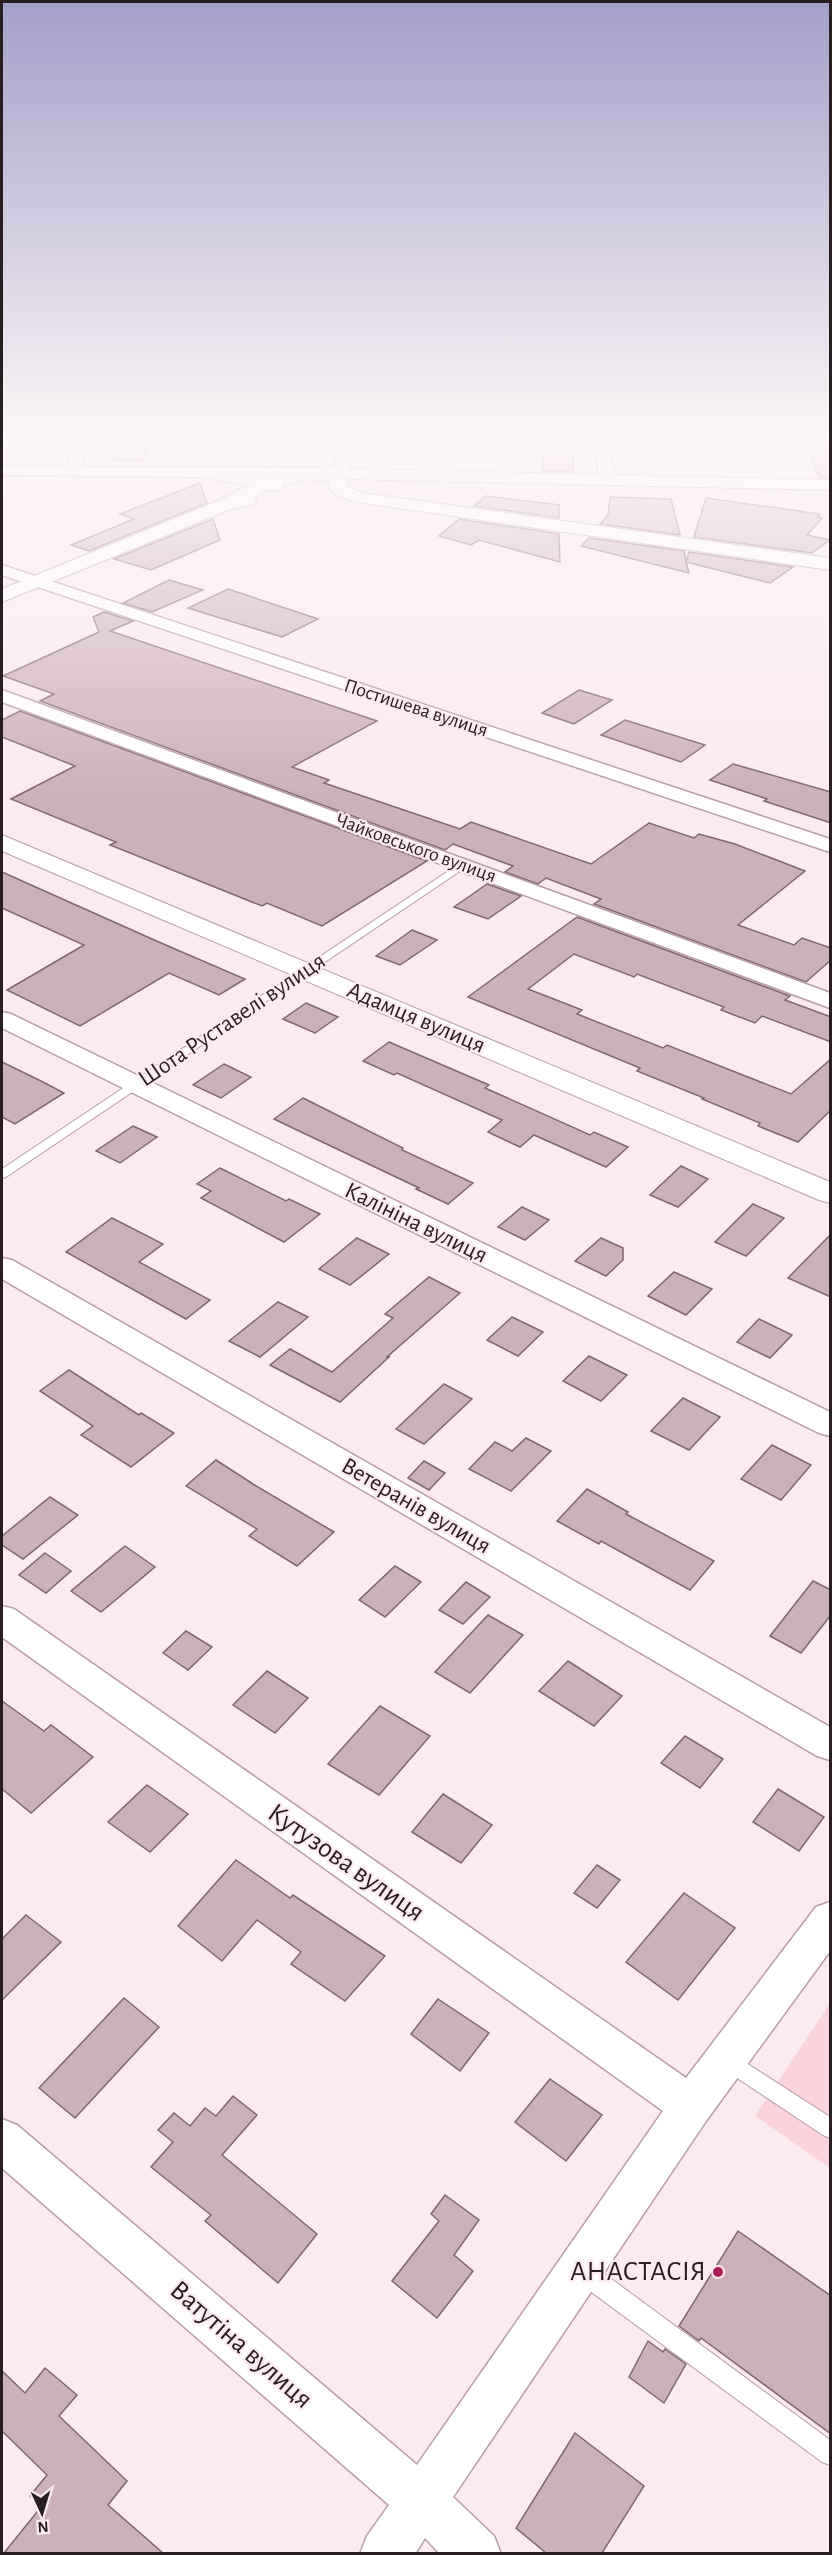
<svg xmlns="http://www.w3.org/2000/svg" width="832" height="2555" font-family="'Alegreya Sans',sans-serif">
	<style>
		.green { fill: #fbd3dd }
		.building { fill: #cdb1b8; stroke: #80676d; stroke-width: 1.5 }
		.lines { fill: none; stroke-linecap: round; stroke-linejoin: round }
		.lane-casing { stroke: #b89ea4; stroke-width: 2 }
		.street-casing { stroke: #b89ea4; stroke-width: 3 }
		.secondary-casing { stroke: #b89ea4; stroke-width: 2 }
		.lane { fill: #fff; fill-rule: evenodd }
		.street { fill: #fff; fill-rule: evenodd }
		.secondary { fill: #fff; fill-rule: evenodd }
		.poi-dot { fill: #ab1d59; stroke: #fbeaee; stroke-width: 2 }
		.labels { text-anchor: middle; dominant-baseline: central; stroke-width: 4.5; stroke-linejoin: round; paint-order: stroke }
		.far-street-label { font-size: 20px; fill: #281e21; stroke: #fbeaee }
		.street-label { font-size: 24px; fill: #281e21; stroke: #fbeaee }
		.near-street-label { font-size: 28px; fill: #281e21; stroke: #fbeaee }
		.near-poi-label { font-size: 28px; fill: #281e21; stroke: #fbeaee; text-anchor: end }
	</style>
	<rect width="100%" height="100%" fill="#fbeaee"/>
	<path class="green" d="M830,2003v165l-75,-52z"/>
	<g class="building">
		<path d="M123,437h32l-12,24 -32,-1z"/>
		<path d="M802,437h29v41l-12,-1z"/>
		<path d="M544,450l30,1 -1,21 -31,-1z"/>
		<path d="M200,483l7,20 -118,48 -18,-6 63,-26 -14,-5z"/>
		<path d="M486,496l73,9v13l-85,-12z"/>
		<path d="M610,497l61,2 9,36 -80,-11 8,-9z"/>
		<path d="M706,498l114,16 -3,3 5,1 -15,17 23,5 -18,13 -118,-16z"/>
		<path d="M213,519l7,21 -69,30 -37,-11z"/>
		<path d="M459,519l100,15 1,28 -81,-22 -8,5 -32,-9z"/>
		<path d="M589,538l95,13 2,11 3,-10 104,15 -23,16 -84,-21 3,11 -108,-27z"/>
		<path d="M169,580l34,10 -51,22 -29,-9z"/>
		<path d="M228,589l90,30 -36,18 -94,-29z"/>
		<path d="M104,612l29,9 -23,10 267,90 -85,46 37,13 -5,3 136,46 11,-7 120,42 58,-41 45,15 5,-4 36,10 70,27 -67,54 56,20 8,-7 29,10v12l-25,22 -212,-78 7,-5 -55,-21 -8,6 -33,-12 8,-6 -60,-22 -8,6 -405,-149 14,-7 -51,-18 96,-44 -6,-15z"/>
		<path d="M579,690l33,10 -38,24 -32,-11z"/>
		<path d="M20,711l407,150 -105,65 -55,-23 -5,3 -152,-61 6,-3 -105,-43 64,-33 -73,-29v-17z"/>
		<path d="M625,720l80,25 -24,17 -80,-27z"/>
		<path d="M733,764l98,28v31l-67,-22 3,-2 -57,-19z"/>
		<path d="M2,872l159,71 84,36 -26,16 -50,-22 -89,53 -73,-36 77,-45 -82,-37z"/>
		<path d="M487,884l34,12 -33,23 -34,-12z"/>
		<path d="M577,917l213,79 -5,4 46,17v25l-69,-26 -7,7 -34,-13 3,-3 -87,-33 -3,3 -60,-23 -46,35 54,21 -5,4 86,34 4,-3 124,49 40,-35v51l-33,32 -40,-16 2,-3 -58,-24 2,-1 -67,-27 3,-3 -172,-71z"/>
		<path d="M412,930l25,10 -37,25 -24,-9z"/>
		<path d="M306,1003l32,14 -23,16 -32,-14z"/>
		<path d="M389,1042l100,43 -4,3 105,47 4,-3 34,15 -22,20 -72,-32 -14,12 -32,-15 14,-12 -105,-47 -3,2 -31,-14z"/>
		<path d="M2,1062l39,19 23,12 -49,31 -13,-7z"/>
		<path d="M224,1064l27,13 -30,21 -28,-13z"/>
		<path d="M303,1098l100,50 -1,2 71,33 -25,21 -32,-15 3,-1 -145,-69z"/>
		<path d="M133,1126l24,11 -37,26 -24,-12z"/>
		<path d="M681,1166l27,13 -30,28 -28,-12z"/>
		<path d="M220,1168l66,33 3,-2 31,15 -36,28 -83,-44 10,-7 -14,-7z"/>
		<path d="M753,1204l31,14 -38,38 -31,-14z"/>
		<path d="M522,1207l27,13 -24,20 -27,-13z"/>
		<path d="M112,1218l51,26 -24,18 71,38 -24,19 -120,-67z"/>
		<path d="M831,1234v63l-43,-19z"/>
		<path d="M357,1238l32,16 -39,31 -31,-16z"/>
		<path d="M601,1238l22,10v12l-17,16 -31,-15z"/>
		<path d="M674,1272l38,17 -26,26 -38,-19z"/>
		<path d="M429,1277l31,16 -73,64h2l-49,45 -70,-37 20,-16 42,23 61,-54 -8,-4z"/>
		<path d="M278,1302l30,15 -48,40 -31,-16z"/>
		<path d="M512,1317l31,15 -25,24 -31,-16z"/>
		<path d="M759,1319l33,16 -22,23 -33,-16z"/>
		<path d="M589,1356l38,19 -26,26 -38,-20z"/>
		<path d="M69,1370l70,45 2,-2 33,20 -43,34 -50,-32 12,-9 -53,-35z"/>
		<path d="M444,1384l28,15 -48,45 -28,-15z"/>
		<path d="M683,1398l37,19 -31,33 -38,-19z"/>
		<path d="M526,1438l25,13 -40,40 -42,-22 26,-27 17,9z"/>
		<path d="M772,1445l39,20 -30,35 -40,-21z"/>
		<path d="M216,1460l37,24 81,48 -37,34 -48,-30 8,-7 -71,-43z"/>
		<path d="M424,1461l21,12 -16,17 -21,-12z"/>
		<path d="M587,1489l41,23 -2,2 88,47 -24,29 -89,-49 -2,3 -42,-23z"/>
		<path d="M50,1497l28,18 -55,44 -21,-14v-9z"/>
		<path d="M125,1546l30,21 -54,45 -30,-21z"/>
		<path d="M45,1553l26,18 -25,22 -27,-18z"/>
		<path d="M395,1566l26,16 -36,35 -26,-17z"/>
		<path d="M813,1581l18,9v25l-30,38 -31,-17z"/>
		<path d="M466,1582l24,15 -27,27 -24,-14z"/>
		<path d="M488,1615l35,20 -53,58 -35,-21z"/>
		<path d="M186,1631l26,16 -24,23 -25,-17z"/>
		<path d="M568,1661l54,35 -28,30 -55,-35z"/>
		<path d="M267,1671l41,27 -33,35 -42,-28z"/>
		<path d="M2,1701l42,30 7,-6 42,32 -62,56 -29,-24z"/>
		<path d="M380,1706l50,30 -51,59 -51,-31z"/>
		<path d="M685,1736l38,23 -23,29 -39,-25z"/>
		<path d="M147,1785l41,29 -38,38 -42,-30z"/>
		<path d="M778,1789l46,28 -25,34 -46,-29z"/>
		<path d="M443,1794l49,31 -31,38 -49,-31z"/>
		<path d="M236,1860l54,38 3,-3 92,61 -40,45 -54,-37 10,-12 -44,-32 -35,41 -44,-35z"/>
		<path d="M597,1865l23,15 -23,28 -23,-15z"/>
		<path d="M684,1893l51,35 -57,72 -52,-38z"/>
		<path d="M26,1915l35,27 -59,58v-61z"/>
		<path d="M124,1998l35,29 -84,91 -36,-30z"/>
		<path d="M438,1999l51,34 -29,38 -49,-37z"/>
		<path d="M550,2079l52,36 -36,46 -51,-39z"/>
		<path d="M233,2096l24,19 -35,40 95,79 -39,49 -73,-62 6,-6 -60,-48 22,-25 -15,-12 16,-17 16,13 15,-18 11,8z"/>
		<path d="M445,2195l34,25 -25,35 19,16 -36,47 -45,-37 47,-60 -8,-7z"/>
		<path d="M738,2231l93,65v138l-130,-96 -2,3 -20,-15z"/>
		<path d="M648,2341l15,11 2,-3 21,15 -22,39 -35,-26z"/>
		<path d="M45,2368l32,27 -18,21 68,65 -19,24 55,48h-159l37,-46 -11,-11 17,-21 -45,-44v-60l23,22z"/>
		<path d="M575,2433l69,53 -42,67h-56l-30,-25z"/>
	</g>
	<g class="lines">
		<g class="lane-casing">
			<g id="lane">
				<path d="M462,862l5,3 -1,2 -460,310 -4,1v-9z"/>
				<path d="M729,2052l101,65v21l-7,-3 -101,-67 -3,-7 3,-7z"/>
				<path d="M583,2261l8,3 239,176v25l-8,-3 -247,-182 -3,-8 3,-8z"/>
			</g>
		</g>
		<g class="street-casing">
			<g id="street">
				<path d="M78,437h14l-11,30 237,1 8,5 -8,5 -316,-3v-9l64,1z"/>
				<path d="M339,437h14l-3,37 -8,5 -8,-5z"/>
				<path d="M593,437h14l9,44 -3,3h-10l-3,-3z"/>
				<path d="M2,565l828,274v13l-828,-277z"/>
				<path d="M2,690l828,303v15l-828,-306z"/>
				<path d="M2,1012l9,2 819,398v24l-11,-3 -817,-405z"/>
				<path d="M2,1258l10,2 818,467v33l-13,-4 -815,-477z"/>
				<path d="M2,1606l12,3 672,469 130,-171 14,-5v49l-124,170 -253,376 41,39 7,18h-61l-15,-16 -10,16h-55l7,-18 22,-31 -387,-337v-49l15,6 400,340 246,-354 -661,-474z"/>
			</g>
		</g>
		<g class="secondary-casing">
			<g id="secondary">
				<path d="M203,468l39,5 23,6 30,-9 25,-2 510,12v10l-483,-11 2,3 -2,4 16,7 467,65v12l-468,-67c-12,-3 -25,-4 -33,-15l2,-6 -21,-3 -28,6 2,2 -3,4 -13,-1 -13,7 2,3 -3,4 -23,5 -229,93v-13l218,-89 29,-15 -52,-8 -3,-4 3,-4z"/>
				<path d="M2,835l828,347v21l-11,-3 -817,-349z"/>
			</g>
		</g>
		<use href="#lane" class="lane"/>
		<use href="#street" class="street"/>
		<use href="#secondary" class="secondary"/>
	</g>
	<linearGradient id="sky" x2="0" y2="1"><stop stop-color="#a39fc9"/><stop offset="0.55" stop-color="#fdf6f7"/><stop offset="1" stop-color="#fdf6f7" stop-opacity="0"/></linearGradient>
	<rect width="832" height="795" fill="url(#sky)"/>
	<circle class="poi-dot" cx="718" cy="2272" r="6"/>
	<g class="labels">
		<g class="far-street-label">
			<text transform="translate(416 708) rotate(18)">Постишева вулиця</text>
			<text transform="translate(416 848) rotate(20)">Чайковського вулиця</text>
		</g>
		<g class="street-label">
			<text transform="translate(416 1018) rotate(23)">Адамця вулиця</text>
			<text transform="translate(232 1020) rotate(-34)">Шота Руставелі вулиця</text>
			<text transform="translate(416 1223) rotate(26)">Калініна вулиця</text>
			<text transform="translate(416 1506) rotate(30)">Ветеранів вулиця</text>
		</g>
		<g class="near-street-label">
			<text transform="translate(346 1863) rotate(35)">Кутузова вулиця</text>
			<text transform="translate(241 2345) rotate(41)">Ватутіна вулиця</text>
		</g>
		<g class="near-poi-label">
			<text x="706" y="2272">АНАСТАСІЯ</text>
		</g>
	</g>
	<rect width="832" height="2555" fill="none" stroke="#281e21" stroke-width="6"/>
	<g transform="translate(42 2513) rotate(176)" stroke="#fbeaee" stroke-width="4.5" paint-order="stroke">
	<path d="M0-4.5L10 22L0 15L-10 22Z" fill="#281e21"/>
	<text y="-9" font-size="16" font-weight="bold" text-anchor="middle" fill="#281e21">N</text>
	</g>
</svg>
